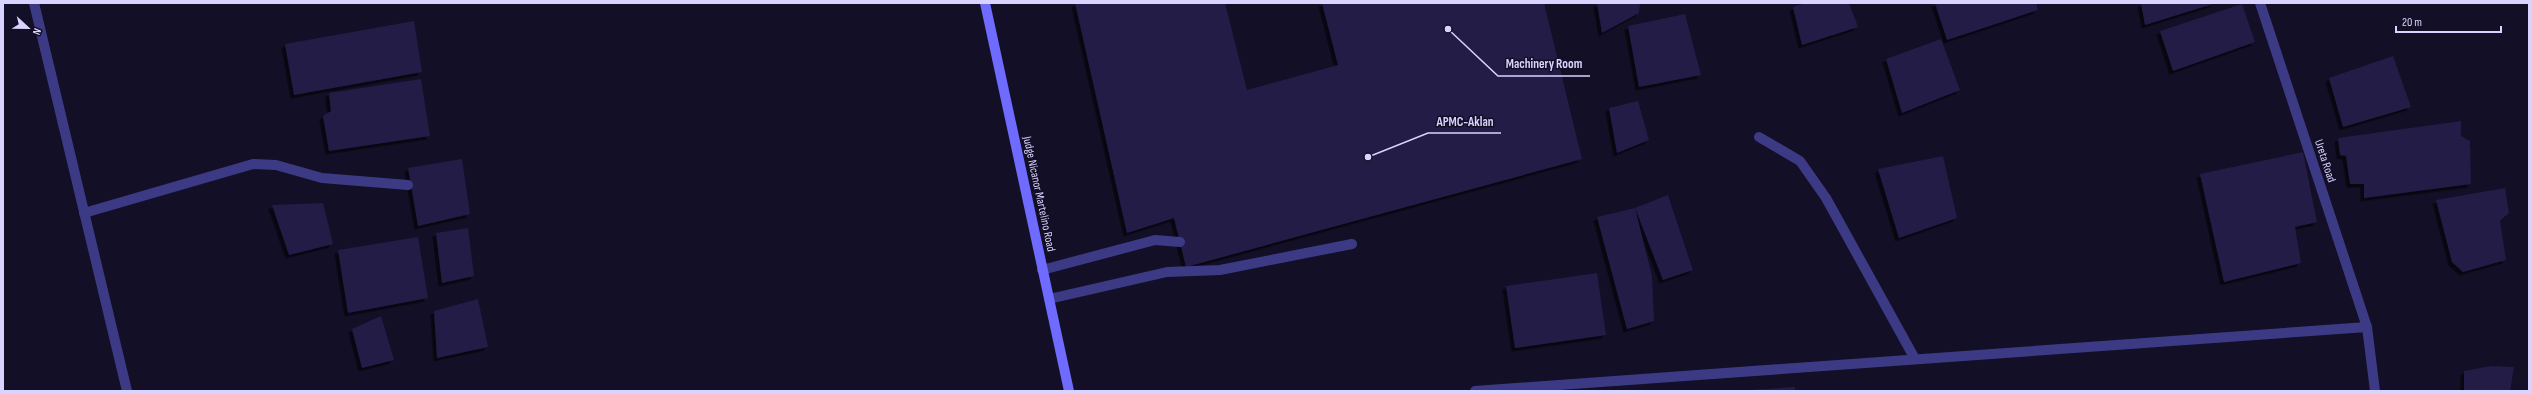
<svg xmlns="http://www.w3.org/2000/svg" width="2532" height="394" font-family="'Sofia Sans Condensed',sans-serif">
	<style>
		.building { fill: #241b47; filter: url(#shadow) }
		.lines { fill: none; stroke-linecap: round; stroke-linejoin: round }
		.lane { stroke: #3d3a85; stroke-width: 10 }
		.street { stroke: #3d3a85; stroke-width: 10 }
		.secondary { stroke: #6f6bff; stroke-width: 10 }
		.labels { text-anchor: middle; dominant-baseline: central; stroke-width: 3; stroke-linejoin: round; paint-order: stroke }
		.street-label { font-size: 12px; fill: #d9d4ff; stroke: #130f26 }
		.leader { fill: none; stroke: #d9d4ff; stroke-width: 1.5 }
		.callout-dot { fill: #d9d4ff; stroke: #130f26; stroke-width: 1.5 }
		.callout-label { font-size: 13px; text-anchor: middle; font-weight: bold; fill: #d9d4ff; stroke: #130f26; stroke-width: 3; stroke-linejoin: round; paint-order: stroke }
	</style>
	<defs>
		<filter id="shadow"><feDropShadow dx="-3.5" dy="3.5" stdDeviation="0" flood-color="#0009"/></filter>
	</defs>
	<rect width="100%" height="100%" fill="#130f26"/>
	<g class="building">
		<path d="M1075,3h150l22,87 91,-25 -16,-62h222l38,156 -396,108 -12,-49 -47,15z"/>
		<path d="M1597,3h43l-1,10 -37,20z"/>
		<path d="M1805,3h44l9,24 -56,18 -9,-38z"/>
		<path d="M1935,3h101l2,7 -91,30z"/>
		<path d="M2141,3h75l-71,22z"/>
		<path d="M2242,4l13,38 -82,29 -13,-40z"/>
		<path d="M1685,14l16,61 -62,12 -11,-61z"/>
		<path d="M414,21l8,51 -128,23 -9,-51z"/>
		<path d="M1941,39l19,51 -58,23 -16,-54z"/>
		<path d="M2393,56l18,51 -68,20 -14,-49z"/>
		<path d="M421,79l9,57 -101,15 -6,-35 8,-5 -2,-18z"/>
		<path d="M1638,101l11,39 -32,13 -8,-45z"/>
		<path d="M2461,121v15l9,5 1,43 -107,14v-14h-14l-4,-28 -6,-1 -2,-17z"/>
		<path d="M2303,152l14,70 -22,5 6,36 -77,19 -24,-108z"/>
		<path d="M1943,156l14,62 -58,20 -21,-69z"/>
		<path d="M462,159l8,55 -52,12 -10,-58z"/>
		<path d="M2505,188l4,25 -9,8 6,39 -43,12 -11,-10 -16,-62z"/>
		<path d="M1668,195l25,75 -30,10 -28,-72z"/>
		<path d="M323,203l10,41 -44,11 -17,-50z"/>
		<path d="M1635,208l17,68 2,45 -27,8 -30,-112z"/>
		<path d="M468,228l6,48 -32,7 -6,-50z"/>
		<path d="M418,237l10,61 -80,15 -10,-63z"/>
		<path d="M1597,273l9,62 -91,13 -9,-62z"/>
		<path d="M478,299l10,48 -51,11 -3,-47z"/>
		<path d="M381,316l13,44 -32,8 -10,-39z"/>
		<path d="M2491,366l23,1 -4,24h-46v-20z"/>
		<path d="M1795,387v4h-46v-1z"/>
	</g>
	<g class="lines">
		<g class="lane">
			<path d="M1759,137l41,24 26,37 89,161"/>
			<path d="M1042,270l113,-30 25,2"/>
			<path d="M1049,299l118,-27 53,-2 132,-26"/>
		</g>
		<g class="street">
			<path d="M34,3l93,388"/>
			<path d="M2260,3l107,324"/>
			<path d="M84,213l169,-49 23,1 46,13 86,7"/>
			<path d="M1475,391l892,-64 8,64"/>
		</g>
		<path class="secondary" d="M985,3l84,388"/>
	</g>
	<g class="labels">
		<g class="street-label">
			<text transform="translate(2325 161) rotate(72)">Ureta Road</text>
			<text transform="translate(1039 194) rotate(78)">Judge Nicanor Martelino Road</text>
		</g>
	</g>
	<path class="leader" d="M1448 29L1498 76H1590M1368 157L1428 133H1501"/>
	<g class="callout-dot">
		<circle cx="1448" cy="29" r="4"/>
		<circle cx="1368" cy="157" r="4"/>
	</g>
	<g class="callout-label">
		<text x="1544" y="68">Machinery Room</text>
		<text x="1465" y="126">APMC-Aklan</text>
	</g>
	<rect width="2532" height="394" fill="none" stroke="#d9d4ff" stroke-width="8"/>
	<g transform="translate(28 28) rotate(112)" stroke="#130f26" stroke-width="3" paint-order="stroke">
	<path d="M0-3L7 15L0 10L-7 15Z" fill="#d9d4ff"/>
	<text y="-6" font-size="11" font-weight="bold" text-anchor="middle" fill="#d9d4ff">N</text>
	</g>
	<path d="M2396 26v6h105v-6" fill="none" stroke="#d9d4ff" stroke-width="2"/>
	<text x="2402" y="26" font-size="12" fill="#d9d4ff" stroke="#130f26" stroke-width="3" paint-order="stroke">20 m</text>
</svg>
